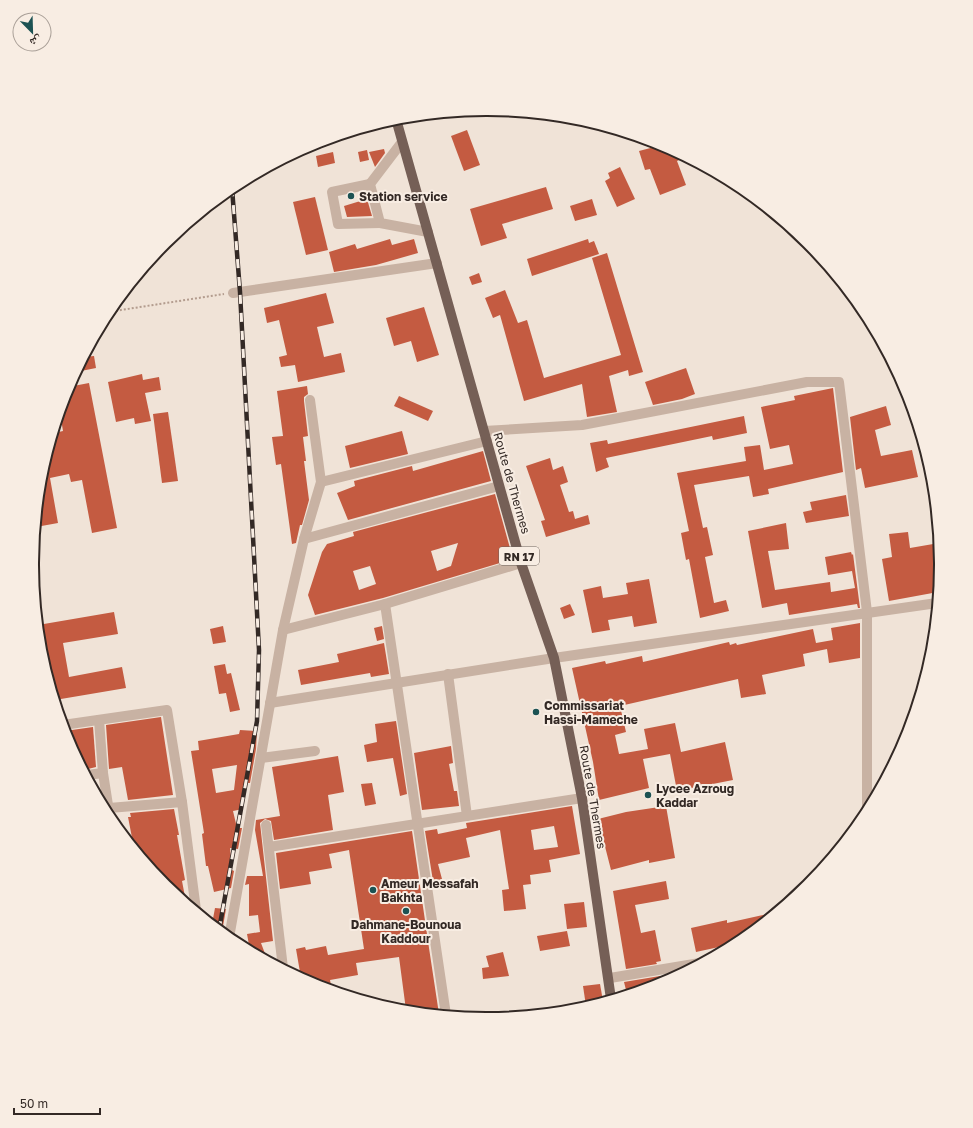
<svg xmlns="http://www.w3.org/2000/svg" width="973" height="1128" font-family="'Golos Text','Noto Naskh Arabic',sans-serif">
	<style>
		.building { fill: #c45b41; fill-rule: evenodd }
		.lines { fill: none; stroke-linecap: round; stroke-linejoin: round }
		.path { stroke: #b39c8e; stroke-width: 2; stroke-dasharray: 2 2; stroke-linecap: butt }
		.minor { stroke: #c8b2a3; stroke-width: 10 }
		.major { stroke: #755f56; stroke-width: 10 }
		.rail-casing { stroke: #332925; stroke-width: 4.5 }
		.rail { stroke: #f8ede3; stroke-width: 3; stroke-dasharray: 9; stroke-linecap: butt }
		.poi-dot { fill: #1c5253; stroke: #f8ede3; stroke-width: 1.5 }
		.labels { text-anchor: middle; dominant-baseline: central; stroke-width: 4; stroke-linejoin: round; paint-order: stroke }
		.shield { fill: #f8ede3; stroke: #6e645e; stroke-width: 1 }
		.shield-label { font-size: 11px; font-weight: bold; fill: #332925 }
		.poi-label { font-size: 12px; font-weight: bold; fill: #332925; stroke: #f8ede3; text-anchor: start }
		.street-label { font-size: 12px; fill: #332925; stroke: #f8ede3 }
		.rim { fill: none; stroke: #332925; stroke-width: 2 }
	</style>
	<rect width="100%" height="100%" fill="#f0e3d7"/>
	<g class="building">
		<path d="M467,130l13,35 -16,6 -13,-35z"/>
		<path d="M662,145l15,8 2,7 -2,1 9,24 -26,10 -10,-26 -5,1 -6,-19z"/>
		<path d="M384,149l1,4 -10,14 -6,-15z"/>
		<path d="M367,150l2,10 -9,2 -2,-10z"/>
		<path d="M333,152l2,11 -17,4 -2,-11z"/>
		<path d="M620,167l15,32 -18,8 -12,-26 5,-3 -2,-5z"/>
		<path d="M546,187l7,22 -51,15 5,14 -26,8 -11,-37z"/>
		<path d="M315,197l13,53 -22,5 -13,-53z"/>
		<path d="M367,199l5,17 -25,1 -3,-11z"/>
		<path d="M592,199l5,16 -22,6 -5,-15z"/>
		<path d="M390,239l2,6 22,-6 4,14 -42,12 -42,7 -5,-20 26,-8 2,5z"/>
		<path d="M588,239l1,4 5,-2 5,13 -67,22 -5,-17z"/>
		<path d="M607,253l36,119 -14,4 -1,-6 -19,6 8,36 -30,5 -5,-33 -58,17 -24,-86 -7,3 -8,-20 20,-8 13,33 9,-3 17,58 77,-23 -29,-97z"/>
		<path d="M479,273l3,9 -10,3 -3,-8z"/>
		<path d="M326,293l8,30 -17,4 7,30 17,-4 4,19 -47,10 -3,-17 -14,2 -2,-10 8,-2 -8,-35 -12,3 -3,-15z"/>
		<path d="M424,307l15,48 -22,7 -6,-21 -17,5 -8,-28z"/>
		<path d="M94,356l2,12 -20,4 8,-15z"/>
		<path d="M686,368l9,26 -13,5 -29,6 -8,-23z"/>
		<path d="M142,374l1,6 16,-3 2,13 -16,3 6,28 -16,3 -1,-6 -18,4 -8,-40z"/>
		<path d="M89,383l28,145 -25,5 -10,-53 -11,2 -2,-8 -19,4 8,45 -22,4 5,-52 13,-42 9,-2 -3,-18 7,-23 1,-3z"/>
		<path d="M307,386l1,8 -4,3v4l4,35 -5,1 3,24h-2l5,39 -7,25h-2l-4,18 -4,1 -11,-80 -5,1 -4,-28 11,-1 -6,-45z"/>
		<path d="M833,388l10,84 -75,17 1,5 -16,3 -4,-21 -55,9 9,43 4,-1 6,28 -8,2 9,46 12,-3 3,11 -29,7 -11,-59 -3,1 -5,-27 8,-2 -12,-58 69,-12 -2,-14 16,-2 4,25 29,-6 -4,-19 -19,4 -9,-42 34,-7 -1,-4z"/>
		<path d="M399,396l34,15 -5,10 -34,-15z"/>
		<path d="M886,406l5,19 -16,5 6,26 31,-6 6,27 -53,11 -4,-20 -5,2 -6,-53z"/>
		<path d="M168,412l10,69 -16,2 -9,-69z"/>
		<path d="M744,416l3,17 -34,7 -1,-4 -106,22 3,9 -13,5 -6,-29 17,-3 1,4z"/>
		<path d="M402,431l6,23 -58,14 -5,-22z"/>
		<path d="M483,451l8,30 -143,39 -11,-27 18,-7 -1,-5 58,-15 1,5z"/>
		<path d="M550,458l3,12 10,-4 5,16 -8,3 9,27 4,-1 2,8 13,-4 2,9 -44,13 -5,-16 4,-1 -19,-54z"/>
		<path d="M495,494l18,65 -130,39 -68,17 -7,-20 14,-43 5,-8 27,-8 -1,-4zM458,543l-7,23 -14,5 -6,-20zM370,566l6,18 -17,6 -6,-19z"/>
		<path d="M846,495l3,21 -43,7 -3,-11 9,-2 -2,-8z"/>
		<path d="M786,523l3,26 -21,2 7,39 55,-8 1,10 24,-4 -3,-17 -24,4 -3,-18 26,-5 1,3 1,-1 7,54h-2l-1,-4 -68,11 -2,-12 -25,5 -14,-77z"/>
		<path d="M908,532l2,16 29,-5 2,21 -3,28 -49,9 -7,-42 10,-2 -3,-23z"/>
		<path d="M649,579l8,44 -23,4 -2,-11 -24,4 2,10 -18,3 -9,-43 18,-4 2,12 25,-4 -2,-11z"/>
		<path d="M570,604l5,11 -11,4 -4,-11z"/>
		<path d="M114,612l4,22 -55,9 6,34 53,-10 4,21 -71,12 -14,-48 -3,-27z"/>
		<path d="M860,623v35l-31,5 -2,-14 -24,5 2,12 -43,9 4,19 -25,4 -3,-19 -118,27 6,26 -11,3 4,19 29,-5 -4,-20 31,-6 6,29 44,-10 8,38 -56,11 -7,-37 -27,5 6,29 -50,12 -6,-38 -21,-94 33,-7 1,3 36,-8 1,6 86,-20 1,3 6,-2 1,2 76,-16 3,14 17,-3 -2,-12z"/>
		<path d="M223,626l3,16 -13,2 -3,-15z"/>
		<path d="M382,626l2,13 -7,2 -3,-13z"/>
		<path d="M384,643l5,31 -18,3 -1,-4 -69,12 -3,-15 41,-8 -2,-8z"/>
		<path d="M225,664l2,10 4,-1 9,37 -10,2 -4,-19 -7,1 -5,-28z"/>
		<path d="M161,717l12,78 -45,5 -6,-33 -13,2 -3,-44z"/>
		<path d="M396,721l11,73 -7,2 -7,-38 -26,4 -3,-17 13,-3 -2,-18z"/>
		<path d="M93,727l3,40 -12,3 -19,-39z"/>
		<path d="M240,730l17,1 -1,18 -6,34h-5l1,10h-3v16l-10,2 4,17h5l-4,21 -8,-1 2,22 2,1 -3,17 -17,4 -6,-26h-2l-4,-32 2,-1 -13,-82 8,-1 -1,-9 41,-7zM237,765l-3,25 -18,3 -4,-24z"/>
		<path d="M451,746l2,17 -4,1 5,27h3l2,15 -37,4 -8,-57z"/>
		<path d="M338,756l6,36 -16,3 5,35 -59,10 -3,-19 -6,-2 -5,4 13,118 -12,2 6,16 -12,-6 -3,-8h-3l-2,-11 13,-2 -2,-17 -9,1v-32l-4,1 2,-9h16l-8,-46 1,-10 24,-4 -8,-49z"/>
		<path d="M372,783l4,21 -11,2 -4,-22z"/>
		<path d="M572,806l8,48 -31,6 2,12 -21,3 1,9 -8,1 3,24 -22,2 -2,-21 7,-1 -9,-59 -34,8 4,19 -32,7 4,15 -9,2 -8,-50 12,-2 1,5 29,-6 -1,-5zM554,826l4,21 -24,3 -3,-20z"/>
		<path d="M666,806l9,52 -26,5v-3l-38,10 -13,-51 28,-7z"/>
		<path d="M174,809l5,26h-2l8,45 -3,1 4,21 -21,-17 -31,-37 -6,-31h3l-1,-4z"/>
		<path d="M412,831l17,117 10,66 -33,-4 -7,-53 -43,6 2,12 -28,5 2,10 -20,-6 -11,-6 -5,-29 9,-2 1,3 20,-4 2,9 36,-6 -15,-99 -20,4 3,14 -23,4 2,12 -31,5 -4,-36z"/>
		<path d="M666,881l3,18 -34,6 6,28 14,-3 6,31 -5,1 1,2 -31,5 -13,-78z"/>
		<path d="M584,902l3,25 -20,2 -3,-25z"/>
		<path d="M215,908l11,1 -4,23 -10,-8z"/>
		<path d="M776,912l-37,30 -19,10 -1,-5 -23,5 -5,-24 36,-8v3z"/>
		<path d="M567,931l3,15 -30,5 -3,-15z"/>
		<path d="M503,952l6,24 -26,3 -1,-11 7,-1 -3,-11z"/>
		<path d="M660,976l1,7 -34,11 -3,-12z"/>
		<path d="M600,984l3,17 -17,5 -3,-20z"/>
	</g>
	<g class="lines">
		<path class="path" d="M108,312l116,-18"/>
		<g class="minor">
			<path d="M402,142l-32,42 10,39 48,9"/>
			<path d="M370,184l-38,8 6,32 42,-1"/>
			<path d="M233,293l204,-30"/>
			<path d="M484,431l98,-6 225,-43h32l28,230v199"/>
			<path d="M321,482l166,-41"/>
			<path d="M304,539l195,-53"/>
			<path d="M385,604l61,411"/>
			<path d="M283,630l102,-26 136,-41"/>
			<path d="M448,674l19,142"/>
			<path d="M270,703l284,-45 383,-55"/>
			<path d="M99,720l4,53 7,45"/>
			<path d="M63,725l104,-15 15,92 14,108"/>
			<path d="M261,758l54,-7"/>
			<path d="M87,775l16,-2"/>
			<path d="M109,808l73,-6"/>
			<path d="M266,825l17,143"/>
			<path d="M269,847l313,-49"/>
			<path d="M229,938l54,-308 21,-91 17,-57 -11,-82"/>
			<path d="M610,978l90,-15"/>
		</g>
		<path class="major" d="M396,119l125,444 33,95 28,140 29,201"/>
		<g class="rail-casing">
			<path id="rail" d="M219,930l38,-209 2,-71 -19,-358 -8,-104"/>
		</g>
		<use href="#rail" class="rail"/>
	</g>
	<g class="poi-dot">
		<circle cx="351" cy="196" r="4"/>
		<circle cx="536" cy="712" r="4"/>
		<circle cx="648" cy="795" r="4"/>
		<circle cx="373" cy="890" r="4"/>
		<circle cx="406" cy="911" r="4"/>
	</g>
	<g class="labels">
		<rect class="shield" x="499" y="547" width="40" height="18" rx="3"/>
		<g class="shield-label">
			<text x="519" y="556">RN 17</text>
		</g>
		<g class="poi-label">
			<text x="359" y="196">Station service</text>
			<text x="544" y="705">Commissariat<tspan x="544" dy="14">Hassi-Mameche</tspan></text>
			<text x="656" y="788">Lycee Azroug<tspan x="656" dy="14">Kaddar</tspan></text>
			<text x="381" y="883">Ameur Messafah<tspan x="381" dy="14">Bakhta</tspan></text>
			<text x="406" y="924" text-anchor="middle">Dahmane-Bounoua<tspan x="406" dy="14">Kaddour</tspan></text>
		</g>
		<g class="street-label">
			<text transform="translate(512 483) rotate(74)">Route de Thermes</text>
			<text transform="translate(593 797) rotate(80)">Route de Thermes</text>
		</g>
	</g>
	<path d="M0 0H973V1128H0ZM486 116H487A447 447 0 0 1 934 563V565A447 447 0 0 1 487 1012H486A447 447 0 0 1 39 565V563A447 447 0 0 1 486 116Z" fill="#f8ede3" fill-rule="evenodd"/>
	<path class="rim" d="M486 116H487A447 447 0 0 1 934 563V565A447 447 0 0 1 487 1012H486A447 447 0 0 1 39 565V563A447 447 0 0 1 486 116Z"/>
	<g transform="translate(32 32) rotate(157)"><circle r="19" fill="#f8ede3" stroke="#a99f97"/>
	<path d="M0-3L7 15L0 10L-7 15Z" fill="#1c5253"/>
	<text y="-6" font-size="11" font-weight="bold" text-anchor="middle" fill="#332925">ش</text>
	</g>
	<path d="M14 1108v6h86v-6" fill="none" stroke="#332925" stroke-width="2"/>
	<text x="20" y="1108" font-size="12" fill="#332925" stroke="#f8ede3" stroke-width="3" paint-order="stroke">50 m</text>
</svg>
